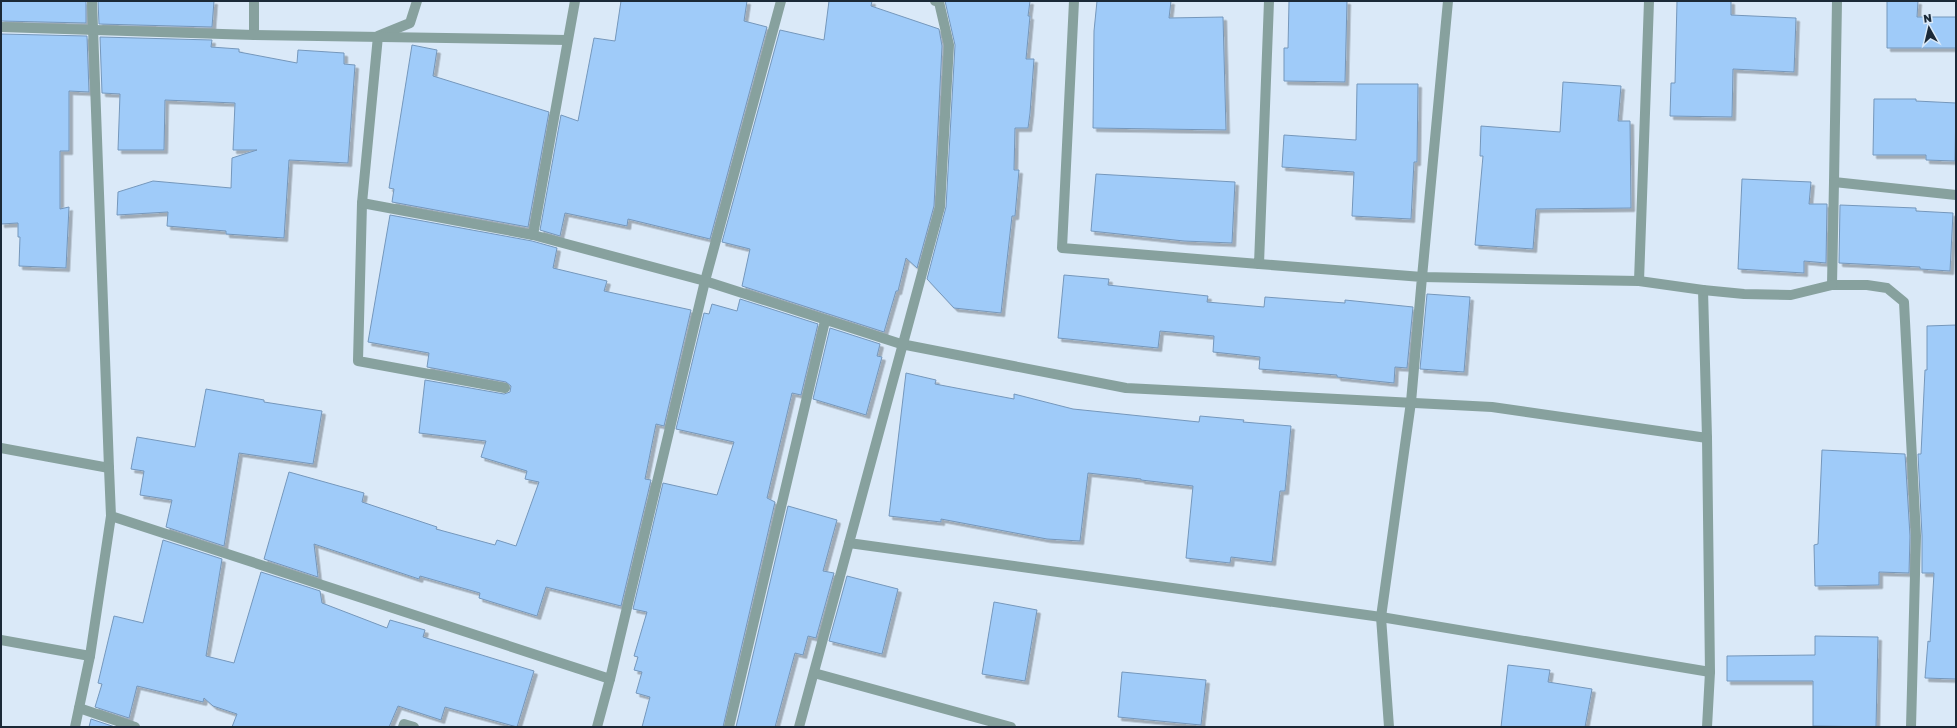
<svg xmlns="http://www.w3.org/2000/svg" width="1957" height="728" font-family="'Golos Text',sans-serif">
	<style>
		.building { fill: #9fcbf9; stroke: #7597bb; filter: url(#shadow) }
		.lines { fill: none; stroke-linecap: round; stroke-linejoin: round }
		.minor { stroke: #87a19e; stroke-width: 10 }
		.tertiary { stroke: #87a19e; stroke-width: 10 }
	</style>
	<defs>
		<filter id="shadow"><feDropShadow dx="3.5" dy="3.5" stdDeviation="0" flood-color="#0004"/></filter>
	</defs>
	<rect width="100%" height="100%" fill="#dae9f8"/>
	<g class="building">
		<path d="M1,1h85v22l-85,-2z"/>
		<path d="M98,1h116l-2,26 -113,-3z"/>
		<path d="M621,1h126l-3,20 23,6 -57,212 -82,-20 -1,7 -62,-13 -5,23 -20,-6 21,-115 17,6 16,-83 21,3z"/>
		<path d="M829,1h43l-1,5 68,23 3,17 -8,160 -17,62 -11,-10 -8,33h-2l-12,41 -142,-46 8,-37 -28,-7 58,-212 44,10z"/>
		<path d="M945,1h85l-2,15h2l-4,43h8l-4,54 -2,15h-13l-1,42h5l-4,46h-3l-11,97 -47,-5 -27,-29 19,-72 9,-162z"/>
		<path d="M1097,1h74l-2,17 54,-1 3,113 -133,-2 1,-97z"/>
		<path d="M1289,1h58l-2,81 -61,-1v-33h4z"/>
		<path d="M1677,1h54v14l65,3 -2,54 -61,-3 -1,48 -62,-1 1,-33h4z"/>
		<path d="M1887,1h31l-1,16h39v31h-69z"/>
		<path d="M1,34l86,2 2,56 -20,-1v60h-9v58l9,-2 -3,61 -47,-2 1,-29h-2v-14l-17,1z"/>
		<path d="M100,37l112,3 -1,7 28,2v3l58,11 1,-13 46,3v11l11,1 -7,98 -59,-3 -5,78 -58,-4v-3l-59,-5 1,-14 -51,3 1,-23 35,-11 78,7 1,-30 25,-8h-24l2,-47 -70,-3 -1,50h-46l2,-56 -18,-1z"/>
		<path d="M412,45l25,5 -4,26 116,36 -21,115 -136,-25 2,-13 -5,-1z"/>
		<path d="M1563,82l58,4 -3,35h12l1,87 -95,1 -3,40 -58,-4 8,-89h-3l1,-30 79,6z"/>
		<path d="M1357,84h61l-1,78h-3l-3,57 -59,-3 2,-44 -72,-5 2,-32 72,5z"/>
		<path d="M1874,99h42v2l40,2 -1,58 -29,-1v-5h-53z"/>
		<path d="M1096,174l139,8 -3,61 -48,-2 -93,-10z"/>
		<path d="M1742,179l69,3 -2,22h18l-1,59 -22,-2v12l-66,-4z"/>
		<path d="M1840,205l76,3v3l37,2 -3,58 -30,-2v-2l-81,-4z"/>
		<path d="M390,215l142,26 25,7 -4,20 54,13 -3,10 87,19 -27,116 -8,-2 -11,55 6,1 -30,126 -75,-19 -9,29 -58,-18 1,-5 -60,-17 -1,3 -105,-35 4,33 -54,-18 25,-87 75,21 -2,9 75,25 -1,2 59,16 2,-5 19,6 23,-64 -14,-3 2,-8 -46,-14 5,-16 -67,-8 6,-53 79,14 6,-2 1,-6 -5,-4 -79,-15 2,-14 -61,-11z"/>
		<path d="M1064,275l45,4 -1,6 100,11 -1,6 57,5 1,-10 80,6v-3l68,7 -6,61 -12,-1 -1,16 -57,-6v-2l-78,-6 1,-12 -47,-5 1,-16 -54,-5 -2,17 -100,-10z"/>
		<path d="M1427,294l43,3 -6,75 -44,-3z"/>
		<path d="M740,299l78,25 -17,71 -9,-2 -25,105 8,4 -52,225h-81l8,-30 -14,-4 6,-21 -8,-2 4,-13 -4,-1 13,-44 -14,-3 30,-126 54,12 17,-53 -58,-13 28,-116 5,1 3,-10 25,7z"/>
		<path d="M1956,325v354l-31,-1 3,-37 2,1 4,-69h-12v-37l-4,-82h3l4,-84h2v-44z"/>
		<path d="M830,328l50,16 -3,12 5,1 -16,58 -53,-16z"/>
		<path d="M906,373l30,7 -1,4 79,15v-5l59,15 126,13 1,-6 44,4 -1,2 48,4 -6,65h-5l-8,71 -41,-5 -1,6 -44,-5 7,-72 -52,-6v-1l-53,-6 -8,68 -33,-2 -106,-20v3l-52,-6z"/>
		<path d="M206,389l58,11v2l58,9 -9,53 -74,-11 -15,93 -58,-19 6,-27 -32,-5 4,-24 -13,-2 6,-32 58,10z"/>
		<path d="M1822,450l83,4 5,82 -1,37 -30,-1v13l-64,1 -1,-41 4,-1z"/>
		<path d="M788,506l49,14 -14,51 11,2 -18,65 -8,-2 -5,19 -8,-2 -20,74h-39z"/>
		<path d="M163,540l59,19 -16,97 28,7 27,-91 59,19 2,12 65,25 3,-8 35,10 -2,7 111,34 -17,56 -72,-20 -4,13 -43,-14 -9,21h-157l5,-13 -24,-8 -9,-8 -1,4 -66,-16 -8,32 -34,-11 7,-23 -4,-1 16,-67 29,7z"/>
		<path d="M847,576l51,13 -16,65 -53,-13z"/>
		<path d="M994,602l43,8 -12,71 -43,-7z"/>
		<path d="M1815,636l63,1 -2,90 -63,-1v-45h-86v-25l88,-1z"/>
		<path d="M1508,665l42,5 -2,12 44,7 -7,38h-84z"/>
		<path d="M1122,672l84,8 -5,45 -83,-8z"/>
		<path d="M91,719l24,8h-26z"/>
	</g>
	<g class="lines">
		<g class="minor">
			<path d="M417,1l-7,22 -32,13 -16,167 -4,158 147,27"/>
			<path d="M575,1l-42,234 172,46 196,63 225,44 366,19 215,31 -4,-148 -64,-9 -217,-4 26,-276"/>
			<path d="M935,1l4,1 10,43 -9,162 -91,336 532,74 329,55 -3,-234"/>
			<path d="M1074,1l-12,247 197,16 10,-263"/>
			<path d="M1837,1l-3,181 122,13"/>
			<path d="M254,35v-34"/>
			<path d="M1834,182l-2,103h35l20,3 17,14 12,234 -5,191"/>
			<path d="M362,203l171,32"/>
			<path d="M1259,264l163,13 -11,125 -30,215 8,110"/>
			<path d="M1639,281l10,-280"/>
			<path d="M1703,290l41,4 47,1 41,-10"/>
			<path d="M1,448l108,20 -17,-467"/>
			<path d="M109,468l2,48 499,163 95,-398 76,-280"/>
			<path d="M1,640l89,16"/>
			<path d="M814,673l197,54"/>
			<path d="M79,708l56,19"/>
			<path d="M75,727l15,-71 21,-140"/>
			<path d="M403,727l1,-3 10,3"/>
			<path d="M597,727l13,-48"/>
			<path d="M729,727l96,-406"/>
			<path d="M799,727l50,-184"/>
			<path d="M1707,727l3,-55"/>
		</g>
		<path class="tertiary" d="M1,27l253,8 313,5"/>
	</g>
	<rect width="1957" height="728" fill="none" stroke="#1b2937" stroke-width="4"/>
	<g transform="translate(1929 28) rotate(352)" stroke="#dae9f8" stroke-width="3" paint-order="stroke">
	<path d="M0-3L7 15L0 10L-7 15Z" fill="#1b2937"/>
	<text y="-6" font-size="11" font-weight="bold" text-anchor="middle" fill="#1b2937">N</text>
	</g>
</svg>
